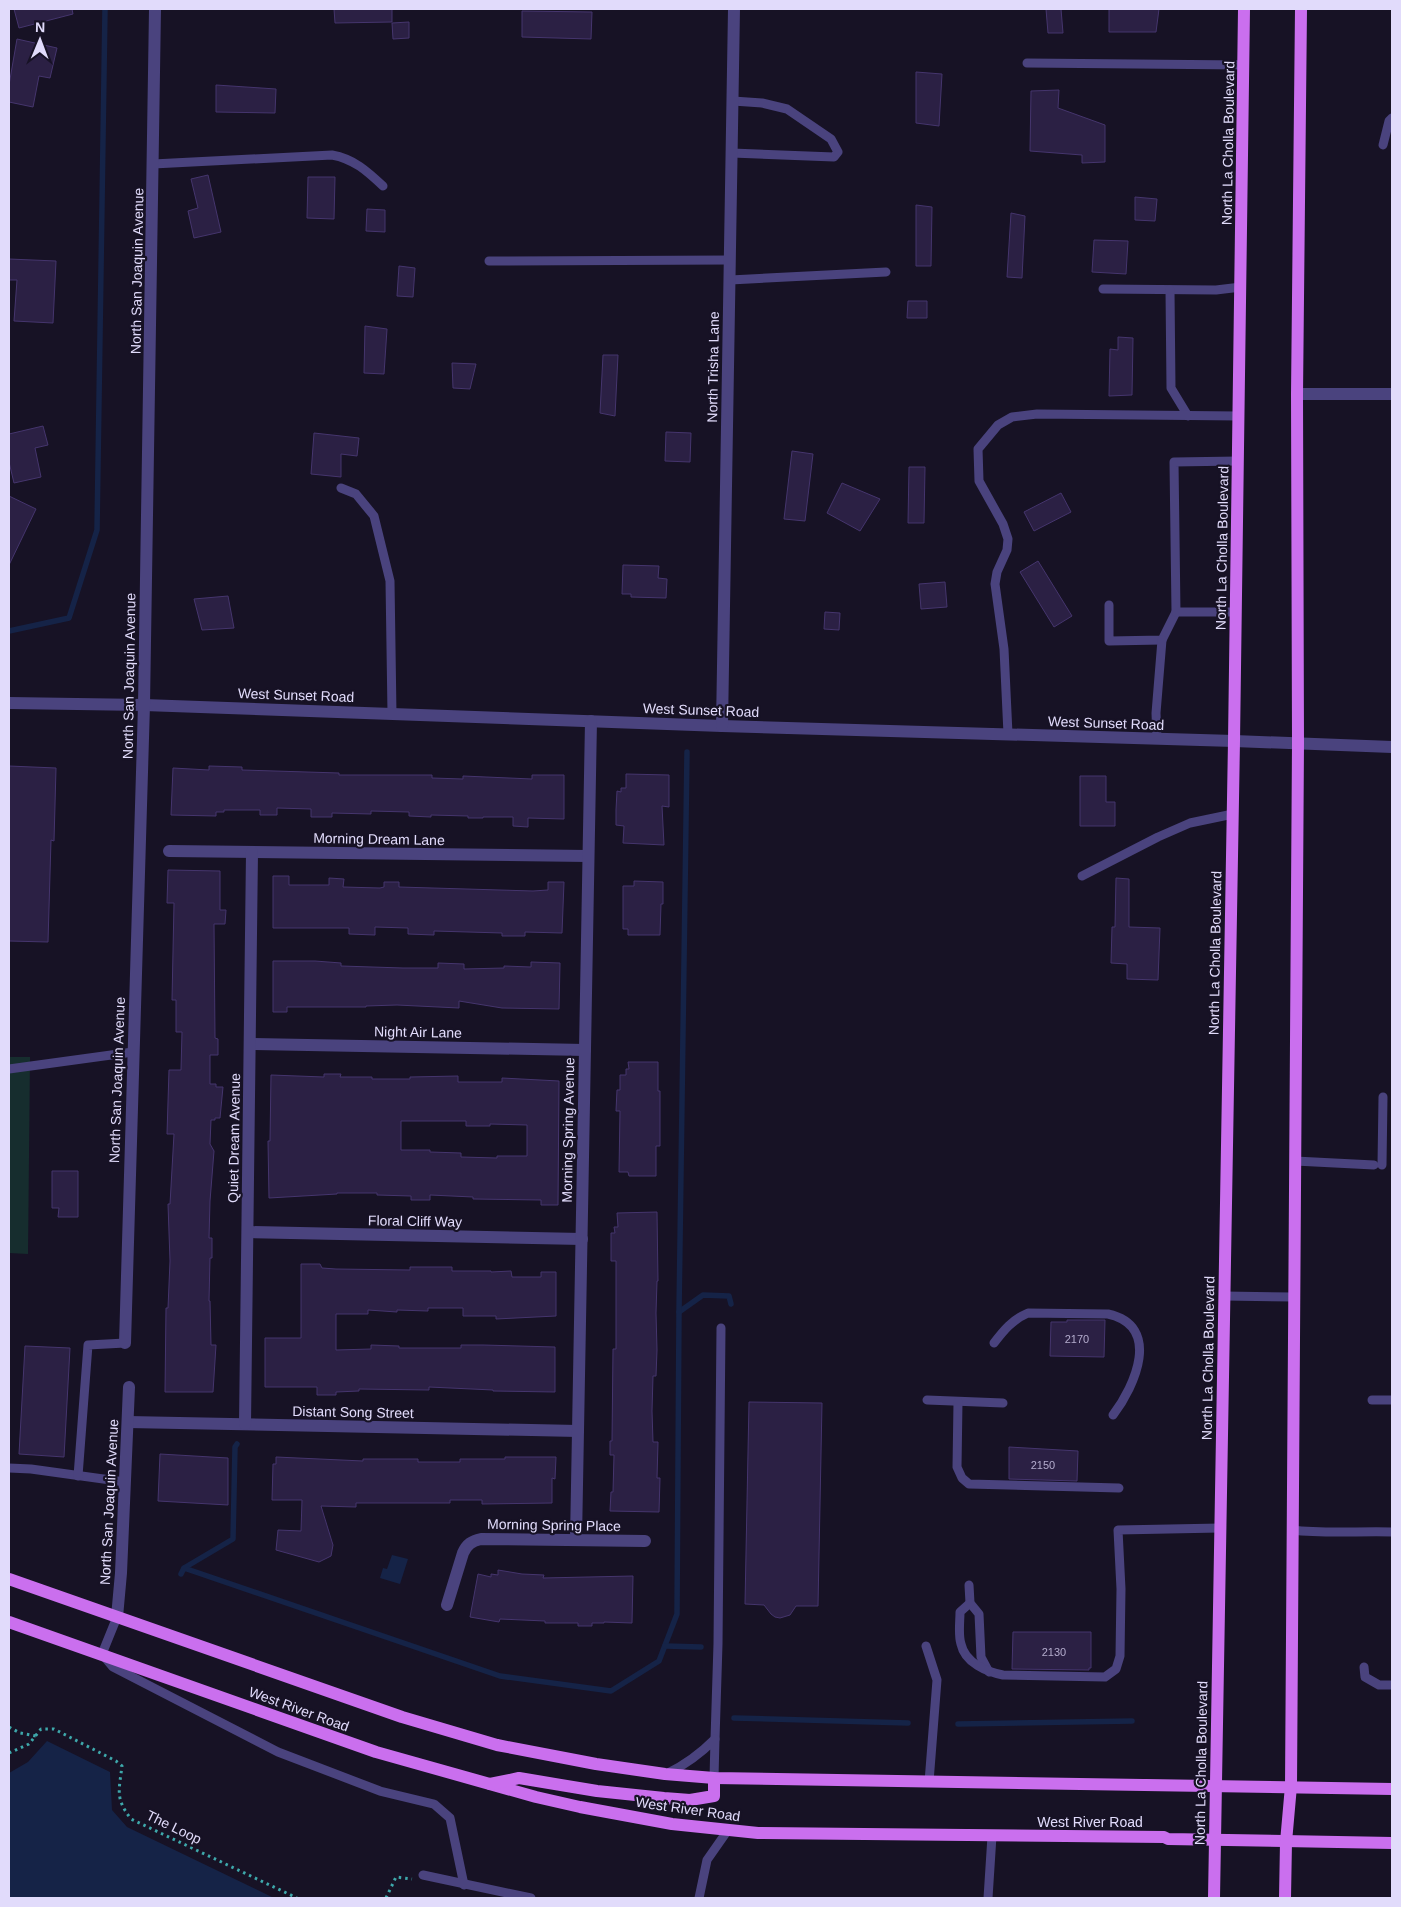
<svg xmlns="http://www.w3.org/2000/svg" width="1401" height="1907" font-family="Arial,sans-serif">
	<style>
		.green { fill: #162d2e }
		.water { fill: #152347 }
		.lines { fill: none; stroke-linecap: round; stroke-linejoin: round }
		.stream { stroke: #152347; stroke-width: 5.5 }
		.building { fill: #2b2044; stroke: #45356d; fill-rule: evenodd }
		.path { stroke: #3ea8ab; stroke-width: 3; stroke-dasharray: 2.5 4; stroke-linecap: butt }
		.service { stroke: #4a437e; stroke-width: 9 }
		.minor { stroke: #4a437e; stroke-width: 12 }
		.tertiary { stroke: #4a437e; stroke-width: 12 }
		.primary { stroke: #ca6fee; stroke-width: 12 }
		.labels { text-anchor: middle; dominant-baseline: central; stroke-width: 4.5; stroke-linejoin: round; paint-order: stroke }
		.number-label { font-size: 11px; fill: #b4accd }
		.street-label { font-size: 14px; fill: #e1dbfb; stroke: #171225 }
	</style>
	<rect width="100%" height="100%" fill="#171225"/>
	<path class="green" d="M9,1057h21l-2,197 -19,-1z"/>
	<g class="water">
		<path d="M392,1555l16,4 -8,25 -20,-6 3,-10 4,1z"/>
		<path d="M47,1741l63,31 2,38 15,17 147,71h-265v-125l19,-11z"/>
	</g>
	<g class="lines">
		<g class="stream">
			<path d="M9,631l60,-13 28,-88 8,-521"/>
			<path d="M679,1312l24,-17 26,1 2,8"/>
			<path d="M184,1568l49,-29 2,-92 2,-3"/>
			<path d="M181,1574l3,-6 316,108 111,15 48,-30 18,-47 2,-302 8,-560"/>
			<path d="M665,1646l36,1"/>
			<path d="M734,1718l174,5"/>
			<path d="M958,1724l174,-3"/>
		</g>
	</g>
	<g class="building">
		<path d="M14,9h58l1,5 -54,14z"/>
		<path d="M334,9h58v13l-57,1z"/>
		<path d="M1046,9h15l2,24h-15z"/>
		<path d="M1109,9h50l-3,23h-47z"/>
		<path d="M522,11l70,1 -1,27 -69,-2z"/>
		<path d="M409,22v16l-16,1 -1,-16z"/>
		<path d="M17,39l40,9 -7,30 -11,-2 -6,31 -24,-5v-17z"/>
		<path d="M916,72l26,2 -3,52 -23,-3z"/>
		<path d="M216,85l60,4 -1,24 -59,-1z"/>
		<path d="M1059,90l-1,18 47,17v37l-23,1v-8l-52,-4 1,-60z"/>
		<path d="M208,175l13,57 -27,6 -6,-27 10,-3 -7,-29z"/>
		<path d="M308,177h27l-1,42 -27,-1z"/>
		<path d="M1135,197l22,2 -2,22 -20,-1z"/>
		<path d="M916,205l16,2 -1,59h-15z"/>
		<path d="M367,209l18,1v22l-19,-1z"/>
		<path d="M1011,213l14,3 -3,62 -15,-1z"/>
		<path d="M1094,240l34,1 -2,33 -34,-2z"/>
		<path d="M9,259l47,2 -3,62 -39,-2 3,-41h-8z"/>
		<path d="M399,266l16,2 -2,29 -16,-1z"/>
		<path d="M908,301h19v17h-20z"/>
		<path d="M365,326l22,3 -3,45 -20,-1z"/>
		<path d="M1118,337l15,1 -1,57 -23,1 1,-47 8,1z"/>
		<path d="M603,355h15l-3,61 -15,-3z"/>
		<path d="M452,363l24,1 -6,25 -17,-1z"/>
		<path d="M43,426l5,19 -13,3 6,29 -27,6 -5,-21v-28z"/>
		<path d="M666,432l25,1 -1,29 -25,-1z"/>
		<path d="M314,433l45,5 -2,18 -16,-2v23l-30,-3z"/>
		<path d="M792,451l21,3 -8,67 -21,-2z"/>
		<path d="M909,467h16l-1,56h-16z"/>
		<path d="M842,483l38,16 -20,32 -33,-18z"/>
		<path d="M1061,493l10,19 -37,19 -10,-19z"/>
		<path d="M9,496l27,13 -27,56z"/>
		<path d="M1038,561l34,55 -18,11 -34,-55z"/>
		<path d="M623,565l36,1 -1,12 9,1 -1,19 -35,-1v-3h-9z"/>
		<path d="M945,582l2,25 -26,2 -2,-25z"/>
		<path d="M228,596l6,32 -32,2 -8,-31z"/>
		<path d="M825,612l15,1 -1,17 -15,-1z"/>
		<path d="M9,766l47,2 -2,73 -3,-1 -3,102 -39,-1z"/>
		<path d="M209,766l33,1v3l97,3v2h93v3l31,1v-3l69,3v-4h32v44l-36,-1v9l-15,-1v-9h-30v1h-15v-2l-37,-1v2l-22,-1v-4l-38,-1v3l-39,-1v4h-21v-8l-34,-1v7h-17v-5h-36v2h-8v4l-45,-1 2,-47 36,2z"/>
		<path d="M626,774l43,1v32l-7,-1 2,39 -41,-2 1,-17 -8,-1v-15l1,-19 4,1v-4h5z"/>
		<path d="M1080,776h26v26h9v24h-35z"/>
		<path d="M168,870l52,1v39h6l-1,14h-11l1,114 3,1v16h-8v29h6v3h7l-3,31h-5v2h-4l-1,24 4,7 -4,50 -1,37h3v20h-2l-1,43h1l1,44h5l-3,47h-48l1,-84h2l2,-47 -2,-57h2l4,-70h-7l2,-64h12l1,-38h-6v-32h-4l2,-97h-7z"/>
		<path d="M273,876h16v9h40v-7l15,1 -1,8 37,1 4,-1v-5h15v5l134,4 15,-1v-8h16l-2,51 -37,-1v4h-23v-3l-68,-2v4l-26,-1v-6l-33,-1v8l-26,-1v-6h-76z"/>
		<path d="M1116,878l13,1v48l31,1 -2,52 -31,-1v-15l-16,-1 1,-36h3z"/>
		<path d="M634,881l29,1v22h-2l-1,31h-32v-6h-5v-43h11z"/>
		<path d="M273,961h42l26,2v3l62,2h35v-5l26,1v5l40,-1v-2l27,1v-5l29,1 -1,46 -57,-1 -43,-7v7l-62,-3 -31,1v1h-79v5h-14z"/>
		<path d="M628,1062h30v29h2v55h-4v30h-27l-1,-4h-9l1,-61h-4l1,-21h3v-15h6v-6h3z"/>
		<path d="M324,1074h17l-1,3h32v2h38v-2l48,-1v6h44v-4l57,3 -1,124h-17v-5l-68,-1v-2l-43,-2v5h-19v-4l-34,-1v-2h-40v1l-68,4 -1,-57h2l1,-66 53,2zM401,1121h65v5h24v-2l37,1v31h-30v2l-36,-1v-4l-31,-1v-2h-29z"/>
		<path d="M52,1171h26v46h-20l1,-9h-7z"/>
		<path d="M657,1212l1,69h-1l-1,32 1,37 -1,26h-3l-1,35 1,31h5l-1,36h3l-1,34 -49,-1 1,-19h2l1,-37h-4v-14h2l1,-92h3v-88h-5v-28h4l-1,-6h4l-1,-14z"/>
		<path d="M301,1264h19l2,4 14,1 74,1v-3h42v4h39v1l20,-1 1,6h29v-5h15v44l-60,3v-3h-33v-8h-35v3l-31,-1v2l-29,-2v4h-32v36l35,-1v-4l28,1v2h62v-3h22l72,2v45l-62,-1v-1l-64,-3v3l-70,-1v2l-23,1v3h-19v-8h-52v-49h36z"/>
		<path d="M1067,1320h38l-1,37 -54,-1 1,-34h16z"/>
		<path d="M25,1346l45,2 -6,109 -45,-3z"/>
		<path d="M749,1402l73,1 -4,203h-22l-6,9 -10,3 -5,-1 -4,-3 -7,-9 -19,-1z"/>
		<path d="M1009,1447l69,4 -1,30 -68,-2z"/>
		<path d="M160,1454l68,4v47l-70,-4z"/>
		<path d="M276,1457l87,4v-2h55v3h42v-3h45v-2h51l-1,22 -3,-1v25l-70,1v-4h-32v3h-94v4l-35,-1 12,39 -2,11 -12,6 -43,-12 2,-20 23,1 1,-31h-30l1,-36h3z"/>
		<path d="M498,1570l24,4 22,1 -1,3 90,-2 -1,47 -28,-1v1h-12v3h-14v-3h-33v-2l-45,-2 -1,3 -29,-5 8,-43 13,3v-3l7,1z"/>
		<path d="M1013,1632h78v36h-2v2l-77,-1z"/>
	</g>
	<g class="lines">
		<g class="path">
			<path d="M9,1727l11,6 16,3"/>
			<path d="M9,1753l20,-9 12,-15h13l62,32 6,5c-3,25 -7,32 9,53l166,79"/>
			<path d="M386,1898l10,-21 16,2"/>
		</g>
		<g class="service">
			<path d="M1027,63l217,2"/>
			<path d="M1383,145l6,-24 3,-3"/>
			<path d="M732,153l102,4 4,-5 -7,-13 -44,-30 -25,-6 -29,-2"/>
			<path d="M153,164l179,-9c22,4 35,16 51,31"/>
			<path d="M489,261l241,-1"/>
			<path d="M730,280l156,-8"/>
			<path d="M1103,289l113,1 25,-3"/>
			<path d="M1170,290l1,98 17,28"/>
			<path d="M341,488l15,6 18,22 16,65 2,133"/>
			<path d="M1109,605v36l53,-1 14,-28"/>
			<path d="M1236,612h-60l-2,-150 64,-1"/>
			<path d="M1008,734l-4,-85 -9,-65 2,-12 10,-22 1,-11 -5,-15 -24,-43 -1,-32 20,-24 14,-8 25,-3 202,2"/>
			<path d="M1157,739l-1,-26 6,-73"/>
			<path d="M1082,876l76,-39 32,-14 43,-9"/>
			<path d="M9,1069l124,-17"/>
			<path d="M1295,1161l79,4"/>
			<path d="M1382,1165l1,-68"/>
			<path d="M1224,1296l70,1"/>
			<path d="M994,1343c10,-13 18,-23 34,-30l80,1c54,12 27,72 5,101"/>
			<path d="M927,1400l76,3"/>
			<path d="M1372,1400h20"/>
			<path d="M958,1402l-1,65 5,11 7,6 150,4"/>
			<path d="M9,1468l22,1 94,13"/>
			<path d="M78,1476l10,-131 37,-2"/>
			<path d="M1292,1530c33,4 67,1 100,2"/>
			<path d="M969,1585l1,18 9,11 2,43 8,15"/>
			<path d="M970,1603l-10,9c0,10 -2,23 1,32 4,19 26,28 42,31l102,2 11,-8 4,-13 1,-67 -3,-59 102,-2"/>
			<path d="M117,1617l-15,37 11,13 165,85 102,39 54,13 16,14 14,67"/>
			<path d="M926,1646l11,34 -8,102"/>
			<path d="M1364,1667l1,10 14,8h13"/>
			<path d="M715,1739l3,-95 3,-316"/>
			<path d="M668,1773c19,-9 32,-19 47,-34l-1,39"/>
			<path d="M423,1875l108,23"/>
			<path d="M699,1898l8,-38 21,-30"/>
			<path d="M988,1898l4,-62"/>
		</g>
		<g class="minor">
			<path d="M1297,394h95"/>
			<path d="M9,703l135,2 578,21 512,15"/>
			<path d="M722,726l12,-717"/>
			<path d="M169,851l419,5"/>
			<path d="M250,1044l335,6"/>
			<path d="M248,1232l334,7"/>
			<path d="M125,1343l19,-638 11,-696"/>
			<path d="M128,1422l450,9"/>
			<path d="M245,1424l7,-572"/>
			<path d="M576,1540l15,-819"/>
			<path d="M447,1605l16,-52c4,-9 9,-12 18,-14l164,2"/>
			<path d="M117,1617l4,-44 8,-186"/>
		</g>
		<path class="tertiary" d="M1234,741l158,6"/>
		<g class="primary">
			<path d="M9,1579l393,138 95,28 99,19 69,10 49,4 678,11"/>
			<path d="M9,1622l367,130 160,45 44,10 92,17 86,9 406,4 4,2 224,4"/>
			<path d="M490,1784l29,-6 78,13 67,7 26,2 24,-4v-18"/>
			<path d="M1214,1898l20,-1157 10,-732"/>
			<path d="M1285,1898l1,-56 5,-56 7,-1043 -1,-349 4,-385"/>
		</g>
	</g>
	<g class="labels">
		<g class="number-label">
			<text x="1077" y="1339">2170</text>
			<text x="1043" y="1465">2150</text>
			<text x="1054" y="1652">2130</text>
		</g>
		<g class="street-label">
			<text transform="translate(1228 143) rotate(-89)">North La Cholla Boulevard</text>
			<text transform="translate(137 271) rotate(-89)">North San Joaquin Avenue</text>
			<text transform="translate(713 367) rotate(-89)">North Trisha Lane</text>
			<text transform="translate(1222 548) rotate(-89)">North La Cholla Boulevard</text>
			<text transform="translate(129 676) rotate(-89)">North San Joaquin Avenue</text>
			<text transform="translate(296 695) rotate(2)">West Sunset Road</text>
			<text transform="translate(701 710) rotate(2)">West Sunset Road</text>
			<text transform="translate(1106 723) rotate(2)">West Sunset Road</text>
			<text transform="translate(379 839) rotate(1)">Morning Dream Lane</text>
			<text transform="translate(1215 953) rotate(-89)">North La Cholla Boulevard</text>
			<text transform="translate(418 1032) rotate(1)">Night Air Lane</text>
			<text transform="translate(117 1080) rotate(-88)">North San Joaquin Avenue</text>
			<text transform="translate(568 1130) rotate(-89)">Morning Spring Avenue</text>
			<text transform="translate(234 1138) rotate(-89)">Quiet Dream Avenue</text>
			<text transform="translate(415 1221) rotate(1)">Floral Cliff Way</text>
			<text transform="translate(1208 1358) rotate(-89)">North La Cholla Boulevard</text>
			<text transform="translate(353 1412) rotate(1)">Distant Song Street</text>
			<text transform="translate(109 1502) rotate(-87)">North San Joaquin Avenue</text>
			<text transform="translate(554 1525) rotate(1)">Morning Spring Place</text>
			<text transform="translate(299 1709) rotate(20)">West River Road</text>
			<text transform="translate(1201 1763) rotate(-89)">North La Cholla Boulevard</text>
			<text transform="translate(688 1809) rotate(8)">West River Road</text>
			<text x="1090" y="1822">West River Road</text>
			<text transform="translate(174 1827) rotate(26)">The Loop</text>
		</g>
	</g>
	<rect width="1401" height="1907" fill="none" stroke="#e1dbfb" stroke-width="20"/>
	<g transform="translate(40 40) rotate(1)" stroke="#171225" stroke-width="4" paint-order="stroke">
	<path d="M0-4L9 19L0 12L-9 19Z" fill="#e1dbfb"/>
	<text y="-8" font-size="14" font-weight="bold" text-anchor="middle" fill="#e1dbfb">N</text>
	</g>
</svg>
